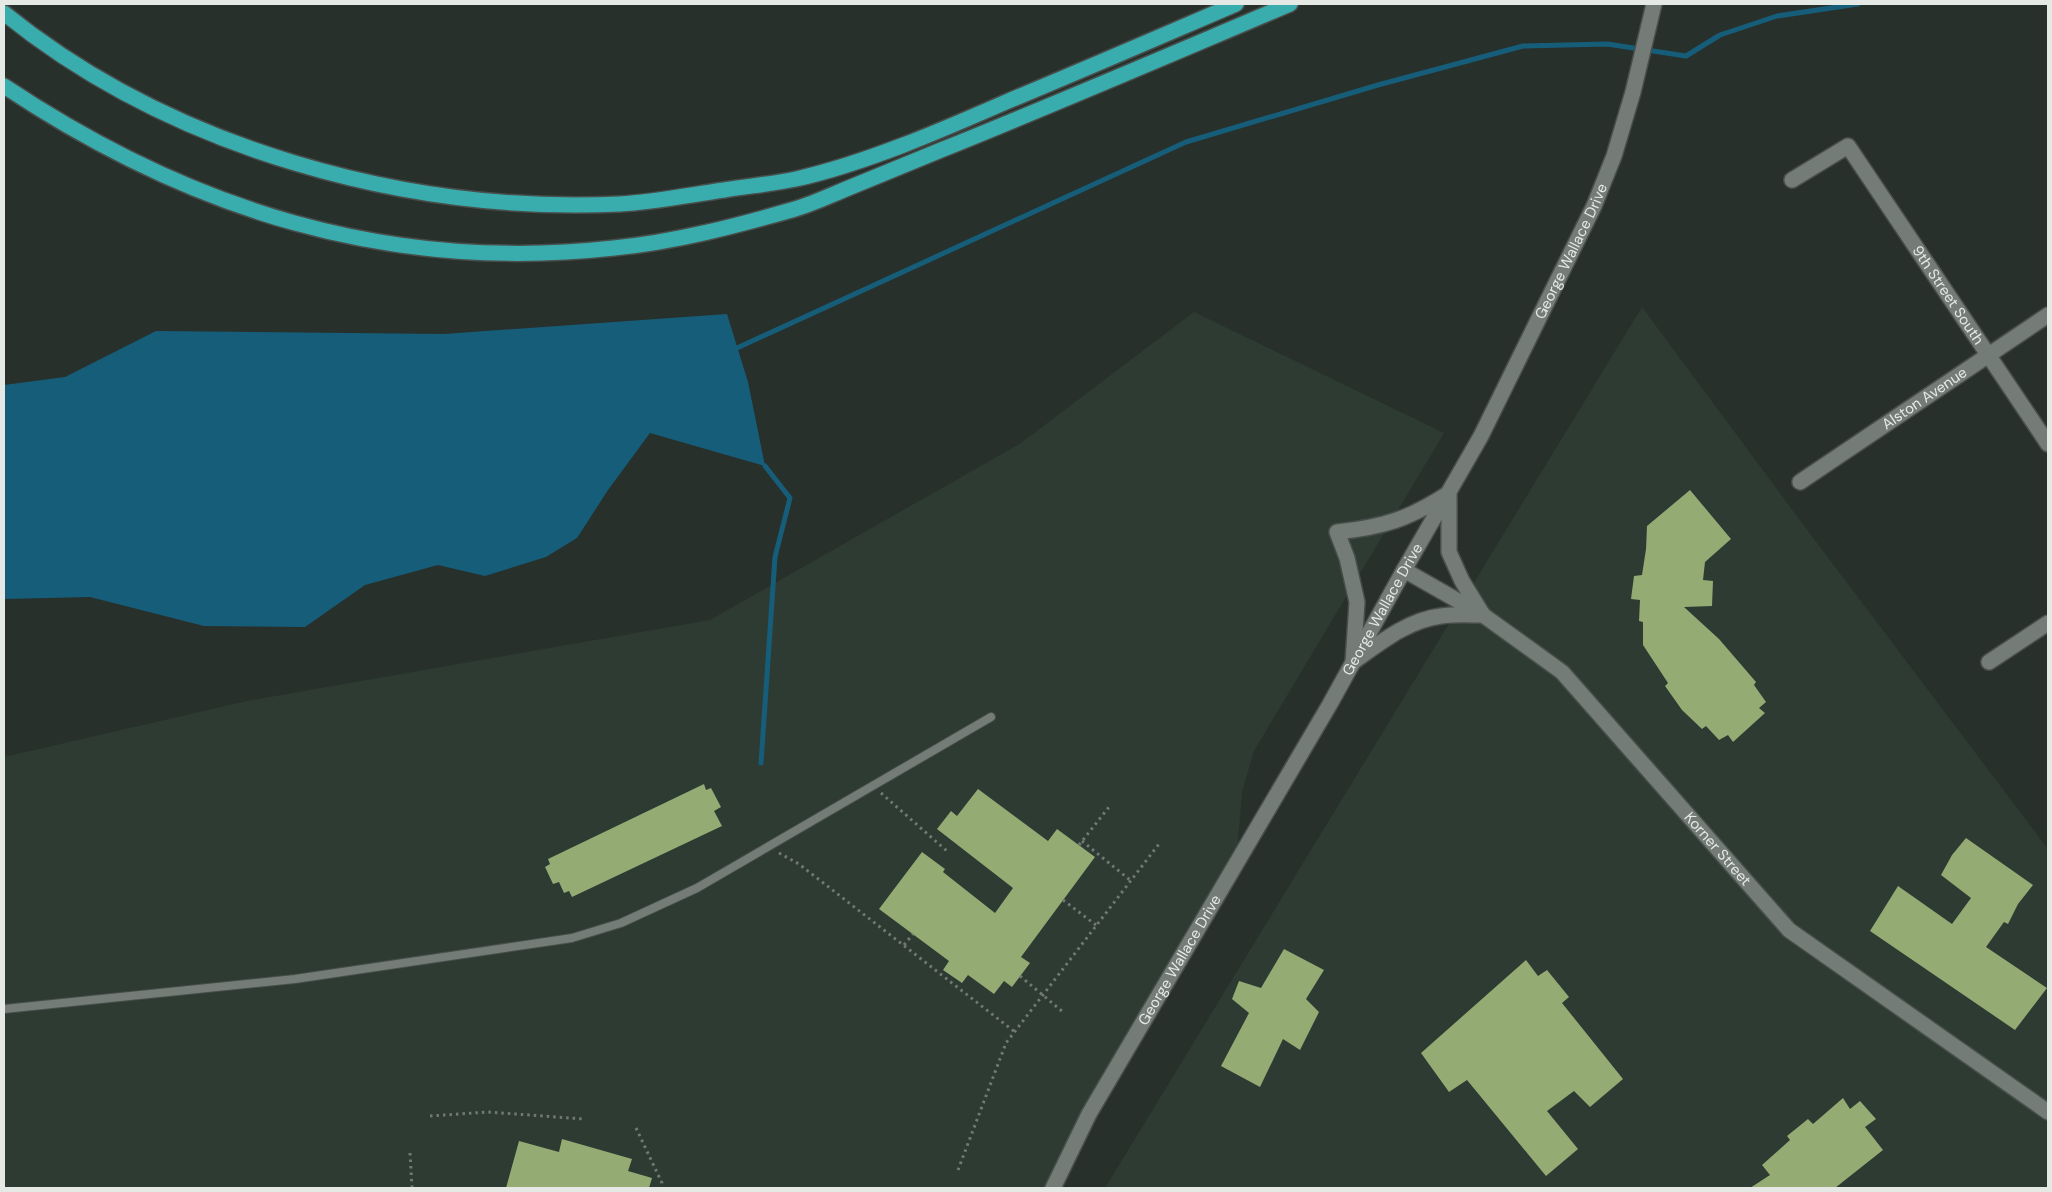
<svg xmlns="http://www.w3.org/2000/svg" width="2052" height="1192" font-family="'DM Sans',sans-serif">
	<style>
		.built { fill: #2d3b33 }
		.water { fill: #165d79 }
		.lines { fill: none; stroke-linecap: round; stroke-linejoin: round }
		.stream { stroke: #165d79; stroke-width: 5 }
		.building { fill: #94ab74 }
		.lane-casing { stroke: #484e4b; stroke-width: 10 }
		.street-casing { stroke: #484e4b; stroke-width: 18 }
		.secondary-casing { stroke: #484e4b; stroke-width: 18 }
		.highway-casing { stroke: #484e4b; stroke-width: 18 }
		.path { stroke: #727975; stroke-width: 3; stroke-dasharray: 2.5 4; stroke-linecap: butt }
		.lane { stroke: #747c77; stroke-width: 8 }
		.street { stroke: #747c77; stroke-width: 15 }
		.secondary { stroke: #747c77; stroke-width: 15 }
		.highway { stroke: #39adad; stroke-width: 15 }
		.labels { text-anchor: middle; dominant-baseline: central; stroke-width: 5; stroke-linejoin: round; paint-order: stroke }
		.street-label { font-size: 15px; fill: #e4e9e6; stroke: #28302c }
	</style>
	<rect width="100%" height="100%" fill="#28302c"/>
	<g class="built">
		<path d="M1642,307l166,224 240,318v339h-943z"/>
		<path d="M1194,312l250,121 -190,318 -12,41 -6,75 -183,321h-1049v-431l243,-56 463,-81 311,-177z"/>
	</g>
	<path class="water" d="M727,314l21,68 17,84 -115,-33 -42,57 -31,48 -31,19 -61,19 -47,-11 -73,20 -60,42 -101,-1 -114,-29 -86,2v-214l61,-8 91,-46 288,3z"/>
	<g class="lines">
		<g class="stream">
			<path d="M737,348l449,-206 192,-57 145,-39 84,-2 79,12 34,-21 57,-19 81,-12"/>
			<path d="M761,763l14,-206 15,-59 -25,-32"/>
		</g>
	</g>
	<g class="building">
		<path d="M1690,490l41,49 -26,23 -2,18 10,1 -1,25 -28,1 35,32 37,43 -2,3 12,17 -7,6 6,5 -32,29 -5,-7 -9,5 -13,-14 -4,3 -20,-19 -17,-24 3,-3 -25,-38v-23l-4,-1 1,-21 -9,-1 3,-23 8,-1 4,-26 1,-23z"/>
		<path d="M704,784l2,6 5,-2 10,19 -7,4 8,15 -150,71 -3,-6 -5,2 -5,-11 -6,2 -8,-17 5,-3 -2,-5z"/>
		<path d="M978,789l70,52 9,-12 38,28 -74,100 9,6 -18,24 -8,-6 -10,13 -26,-19 -6,8 -19,-13 6,-9 -70,-52 43,-57 23,17 -2,3 52,41 18,-25 -76,-59 14,-18 6,5z"/>
		<path d="M1966,838l67,47 -15,19 -10,20 -4,-2 -18,25 61,41 -32,42 -145,-99 28,-45 54,38 19,-26 -30,-23 11,-20z"/>
		<path d="M1284,949l40,21 -18,29 13,13 -19,38 -17,-11 -23,48 -39,-21 28,-53 -17,-14 7,-18 22,7z"/>
		<path d="M1526,960l12,16 9,-6 22,27 -7,6 61,76 -33,28 -16,-16 -27,20 31,38 -32,27 -79,-96 -18,12 -28,-39z"/>
		<path d="M1843,1098l7,11 10,-8 16,18 -11,8 18,23 -48,38h-85l20,-13 -8,-10 28,-25 -3,-4 21,-17 5,5z"/>
		<path d="M562,1139l70,20 -4,12 24,7 -3,10h-143l13,-47 40,11z"/>
	</g>
	<g class="lines">
		<g class="lane-casing">
			<path id="lane" d="M4,1009l291,-30 277,-41 49,-15 76,-35 294,-171"/>
		</g>
		<g class="street-casing">
			<g id="street">
				<path id="s1" d="M1792,180l56,-34 200,298"/>
				<path id="s2" d="M1800,482l248,-167"/>
				<path id="s3" d="M1404,570l79,45 79,57 227,258 259,182"/>
				<path d="M1989,662l59,-39"/>
			</g>
		</g>
		<g class="secondary-casing">
			<g id="secondary">
				<path d="M1449,493v59l13,29 21,34c-13,0 -28,-1 -42,1 -33,4 -61,27 -88,46l4,-60 -10,-44 -10,-26c47,-5 72,-13 112,-39z"/>
				<path id="s4" d="M1053,1188l36,-74 241,-410 74,-134 77,-134 113,-230 20,-50 19,-64 21,-88"/>
			</g>
		</g>
		<g class="highway-casing">
			<g id="highway">
				<path d="M4,13c167,135 402,201 616,191 35,-2 69,-9 104,-14 24,-4 49,-6 72,-11 70,-16 144,-48 210,-77 77,-32 153,-65 230,-98"/>
				<path d="M4,86c186,124 385,187 610,162 61,-6 122,-22 181,-39 17,-5 34,-13 51,-20 32,-13 64,-26 95,-39 117,-47 233,-97 349,-146"/>
			</g>
		</g>
		<g class="path">
			<path d="M881,793l67,59"/>
			<path d="M1082,841l48,39"/>
			<path d="M1079,845l30,-38"/>
			<path d="M779,853l20,11 216,168"/>
			<path d="M1063,900l33,25"/>
			<path d="M904,945l9,-11"/>
			<path d="M1020,976l43,36"/>
			<path d="M430,1116l58,-4 96,7"/>
			<path d="M636,1128l26,55 -1,5"/>
			<path d="M410,1153l2,35"/>
			<path d="M958,1170l48,-127 153,-199"/>
		</g>
		<use href="#lane" class="lane"/>
		<use href="#street" class="street"/>
		<use href="#secondary" class="secondary"/>
		<use href="#highway" class="highway"/>
	</g>
	<g class="labels">
		<g class="street-label">
			<text stroke="none"><textPath href="#s4" startOffset="1071">George Wallace Drive</textPath></text>
			<text stroke="none"><textPath href="#s1" startOffset="245">9th Street South</textPath></text>
			<text stroke="none"><textPath href="#s2" startOffset="150">Alston Avenue</textPath></text>
			<text stroke="none"><textPath href="#s4" startOffset="666">George Wallace Drive</textPath></text>
			<text stroke="none"><textPath href="#s3" startOffset="424">Korner Street</textPath></text>
			<text stroke="none"><textPath href="#s4" startOffset="261">George Wallace Drive</textPath></text>
		</g>
	</g>
	<rect width="2052" height="1192" fill="none" stroke="#e4e9e6" stroke-width="10"/>
</svg>
